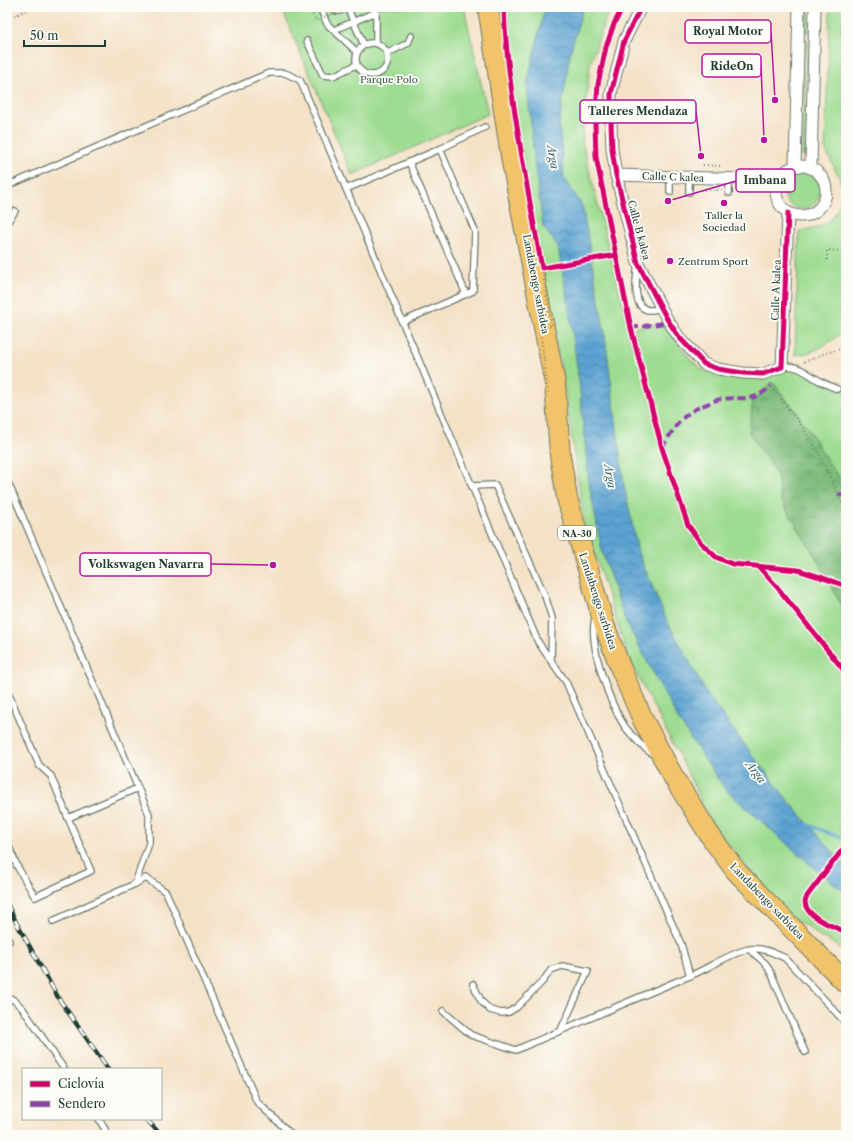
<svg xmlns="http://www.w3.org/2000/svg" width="853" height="1142" font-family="'Libre Caslon Text',serif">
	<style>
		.green { fill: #9edc91; stroke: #5e8c62 }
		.forest { fill: url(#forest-crowns); stroke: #4e7c58 }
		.water { fill: url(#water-waves); stroke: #3d7082 }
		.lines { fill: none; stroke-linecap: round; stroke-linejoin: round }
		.stream { stroke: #5ba2d1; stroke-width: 3 }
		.lane-casing { stroke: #6a7768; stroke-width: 8 }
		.street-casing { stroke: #6a7768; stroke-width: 13 }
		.highway-casing { stroke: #6a7768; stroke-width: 22 }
		.path { stroke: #6a7768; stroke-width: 2; stroke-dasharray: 1 3; stroke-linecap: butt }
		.lane { stroke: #fff; stroke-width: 5.5 }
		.street { stroke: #fff; stroke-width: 11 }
		.highway { stroke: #f1c36a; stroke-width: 20 }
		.rail-casing { stroke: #1f3d34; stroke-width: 4.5 }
		.rail { stroke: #fdfcf7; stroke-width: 3; stroke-dasharray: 9; stroke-linecap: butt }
		.path-bridge { stroke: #6a7768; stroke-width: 2; stroke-dasharray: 1 3; stroke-linecap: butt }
		.quiet { stroke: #8e44ad; stroke-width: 4; stroke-dasharray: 8 4; stroke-linecap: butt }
		.cycleway-casing { stroke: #fdfcf7; stroke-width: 8 }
		.cycleway { stroke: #d6006c; stroke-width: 5 }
		.poi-dot { fill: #b5179e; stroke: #fdfcf7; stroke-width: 1.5 }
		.labels { text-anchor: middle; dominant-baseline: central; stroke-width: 3.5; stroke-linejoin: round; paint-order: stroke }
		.shield { fill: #fdfcf7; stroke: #62766e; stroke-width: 1 }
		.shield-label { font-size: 9px; font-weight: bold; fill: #1f3d34 }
		.park-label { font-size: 10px; fill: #385d47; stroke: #fdfcf7 }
		.street-label { font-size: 10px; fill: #1f3d34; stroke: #fdfcf7 }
		.poi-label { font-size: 10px; fill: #1f3d34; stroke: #fdfcf7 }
		.water-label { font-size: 11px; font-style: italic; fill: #34606b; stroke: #fdfcf7 }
		.leader { fill: none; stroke: #b5179e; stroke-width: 1.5 }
		.callout-dot { fill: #b5179e; stroke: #fdfcf7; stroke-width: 1.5 }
		.callout { fill: #fdfcf7; stroke: #b5179e; stroke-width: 1.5 }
		.callout-label { font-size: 11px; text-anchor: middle; font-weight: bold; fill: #1f3d34 }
	</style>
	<defs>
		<pattern id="forest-crowns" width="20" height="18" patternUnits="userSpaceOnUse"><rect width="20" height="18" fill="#7ebc7b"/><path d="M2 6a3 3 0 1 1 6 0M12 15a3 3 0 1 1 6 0" fill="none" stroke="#679a66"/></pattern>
		<pattern id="water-waves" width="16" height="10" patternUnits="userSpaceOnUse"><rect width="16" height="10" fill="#5ba2d1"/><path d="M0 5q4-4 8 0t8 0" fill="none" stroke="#4b85aa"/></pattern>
	</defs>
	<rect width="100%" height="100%" fill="#fdfcf7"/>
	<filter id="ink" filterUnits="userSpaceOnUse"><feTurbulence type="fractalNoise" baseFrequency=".025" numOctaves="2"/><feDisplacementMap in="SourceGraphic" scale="8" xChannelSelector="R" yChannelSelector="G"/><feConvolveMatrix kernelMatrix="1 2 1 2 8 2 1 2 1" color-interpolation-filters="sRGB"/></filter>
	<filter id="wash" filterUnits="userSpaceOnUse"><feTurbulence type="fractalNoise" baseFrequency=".012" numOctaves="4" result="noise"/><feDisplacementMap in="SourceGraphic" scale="16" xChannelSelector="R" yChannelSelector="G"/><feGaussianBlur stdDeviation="0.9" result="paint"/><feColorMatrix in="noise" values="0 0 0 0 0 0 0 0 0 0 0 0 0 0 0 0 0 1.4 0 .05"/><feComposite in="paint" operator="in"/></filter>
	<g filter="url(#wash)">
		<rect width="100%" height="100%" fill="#f4e2c8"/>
		<g class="green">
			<path d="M281,7h183l24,107 -136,61z"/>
			<path d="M508,7h37l-18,77 16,142 15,21 11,61 10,73 10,102 13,68 23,69 99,168 88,78 34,27v64l-7,-10 -13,-8 -5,-1 -10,-9 -25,-15 -75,-91 -27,-58 -55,-105 -45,-138 -19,-131 -31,-165 -22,-132z"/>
			<path d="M583,7h30l-8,13 -15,44 -8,77 52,209 1,-23 29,-4 26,36 14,12 37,7 41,-11 21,3 34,19 9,-1v111l-3,-17 -12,-15 -82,-34 28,41 4,26 40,66 25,48v253l-59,-68 -40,-51 -39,-52 -42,-77 -28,-66 -14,-68 -19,-149 -23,-131 -18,-27 -5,-53 11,-72z"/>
			<path d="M806,7h3v25h-4z"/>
			<path d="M830,7h16v323h-2c-13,13 -31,24 -49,25l4,-124c19,-3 33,-7 40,-26 4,-9 4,-17 1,-26l-15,-30z"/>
			<path d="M805,40h3l-3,107 1,9h-6l2,-7z"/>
			<circle cx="802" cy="191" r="18"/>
		</g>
		<path class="forest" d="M773,382l35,46 23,39 12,15 3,17v115l-25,-48 -40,-66 -4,-26 -28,-41 4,-34 9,-5z"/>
		<path class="water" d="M545,7h38l-13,46 -11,72 5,53 18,27 23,131 19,149 14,68 28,66 42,77 39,52 40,51 59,68v26l-34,-27 -88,-78 -45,-67 -54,-101 -23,-69 -13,-68 -10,-102 -10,-73 -11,-61 -15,-21 -8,-58 -8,-84z"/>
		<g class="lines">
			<path class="stream" d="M806,824l28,11 12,3"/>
		</g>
	</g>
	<g filter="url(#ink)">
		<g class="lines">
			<g class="lane-casing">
				<g id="lane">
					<path d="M320,7l7,17 30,28"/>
					<path d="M334,7l2,4h4l4,-4"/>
					<path d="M347,7l17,38"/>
					<path d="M334,30l42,-18"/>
					<path d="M307,41l16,34 10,1 23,-11"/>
					<circle cx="372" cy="59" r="16"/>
					<path d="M376,43v-36"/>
					<path d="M388,53l20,-10 3,-7"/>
					<path d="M409,162l57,132"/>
					<path d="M729,179v14"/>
					<path d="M7,186l262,-113h16l15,7 238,562 28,40 115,262 9,32"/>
					<path d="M346,189l94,-40 45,-22"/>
					<path d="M670,192v-15"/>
					<path d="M689,192v-15"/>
					<path d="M7,223l8,-12"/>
					<path d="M638,265c-2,12 -7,47 14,45 3,0 6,-2 9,-3"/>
					<path d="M402,322l71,-31 2,-60 -35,-82"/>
					<path d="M782,367c15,-4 25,7 38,14 5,3 11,5 17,8"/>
					<path d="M7,480l142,334v29l-14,41 -82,37"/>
					<path d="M472,486l23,-1 50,111 7,22 -1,43"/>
					<path d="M595,618c-7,27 15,86 30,109 8,10 18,21 29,28"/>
					<path d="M7,690l32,75 12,11 17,42 23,53 -56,26 -18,-31 -10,-24"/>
					<path d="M68,818l70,-30"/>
					<path d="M135,884l11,-6 20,14 91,210 35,33"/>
					<path d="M7,942l2,-1"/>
					<path d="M750,950l16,14 6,11 33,77"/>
					<path d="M473,984l8,17 9,9 11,3 8,-1 8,-5 26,-26 8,-11 11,-4 26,5 -27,59"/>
					<path d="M7,996l8,5 8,8 41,60"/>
					<path d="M443,1011l28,24 45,15c57,-25 114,-49 171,-73 19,-7 38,-21 58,-27 15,-4 27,2 40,8l61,65"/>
					<path d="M99,1119l9,16"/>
				</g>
			</g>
			<g class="street-casing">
				<g id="street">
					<path d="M641,7l-17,34 -13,53v28l1,27 4,26 22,88 29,56 12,18 25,27 14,5 25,4 20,1 19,-7 6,-154"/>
					<circle cx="801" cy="191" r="25"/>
					<path d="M795,166l4,-159"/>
					<path d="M811,167l4,-160"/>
					<path d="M616,175l162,5"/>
				</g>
			</g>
			<g class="highway-casing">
				<path id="highway" d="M488,7l24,155 43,222 5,71 7,43 38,129 16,42 22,51 31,58 37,59 25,34 110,112"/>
			</g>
			<g class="path">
				<path d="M845,7c-2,9 -5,21 -3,30 2,5 4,9 4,14"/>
				<path d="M7,19l26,-12"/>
				<path d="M703,165l17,1"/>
				<path d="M701,190h21"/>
				<path d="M844,251l-1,67 3,1"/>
				<path d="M827,260v-10l17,1 2,-150"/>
				<path d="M546,267l70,-12 11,56 35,137 26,77 13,18 15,14 16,7 66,6 25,8 23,8"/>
				<path d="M804,362l22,-9 20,-6"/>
				<path d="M769,383l30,39 18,28 29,61"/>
				<path d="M759,567l18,20 69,86"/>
				<path d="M807,896l39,-51"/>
			</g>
			<use href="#lane" class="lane"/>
			<use href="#street" class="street"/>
			<use href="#highway" class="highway"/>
			<g class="rail-casing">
				<g id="rail">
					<path d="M7,904l9,18 43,77 49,70"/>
					<path d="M146,1119l15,16"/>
				</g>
			</g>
			<use href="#rail" class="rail"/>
			<g class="path-bridge">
				<path d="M311,11l5,10 32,-14"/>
				<path d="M542,268l10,58 -12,2 8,65"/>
			</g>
			<g class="quiet">
				<path d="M631,328l33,-5"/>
				<path d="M662,448c14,-23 20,-35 45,-44 5,-2 10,-5 15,-5 24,-3 29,5 49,-13"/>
				<path d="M838,494l8,2"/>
			</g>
			<g class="cycleway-casing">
				<g id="cycleway">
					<path d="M504,7c1,33 5,67 10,100 8,54 18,107 28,161l74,-13"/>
					<path d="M623,7l-9,17 -8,23 -8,37 -3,40 1,33 35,171 31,120 26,77 13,18 15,14 16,7 66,6 25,8 23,8"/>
					<path d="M641,7l-17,34 -13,53v28l1,27 4,26 22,88 29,56 12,18 25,27 14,5 25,4 20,1 19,-7 6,-154"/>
					<path d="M759,567l18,20 69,86"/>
					<path d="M846,845l-39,51c0,2 -2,4 -2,6 0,15 30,25 41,30"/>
				</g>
			</g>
			<use href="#cycleway" class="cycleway"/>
		</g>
	</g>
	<g class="poi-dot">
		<circle cx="724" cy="203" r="4"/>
		<circle cx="670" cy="261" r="4"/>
	</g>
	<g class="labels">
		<rect class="shield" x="558" y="526" width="38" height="14" rx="3"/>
		<g class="shield-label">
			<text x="577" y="533">NA-30</text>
		</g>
		<g class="park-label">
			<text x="389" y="79">Parque Polo</text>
		</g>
		<g class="street-label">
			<text transform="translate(673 177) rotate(2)">Calle C kalea</text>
			<text transform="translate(639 230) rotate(75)">Calle B kalea</text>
			<text transform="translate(536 284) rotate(79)">Landabengo sarbidea</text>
			<text transform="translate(776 290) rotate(-88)">Calle A kalea</text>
			<text transform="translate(598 601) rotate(72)">Landabengo sarbidea</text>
			<text transform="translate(767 901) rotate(46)">Landabengo sarbidea</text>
		</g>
		<g class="poi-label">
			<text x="724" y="215">Taller la<tspan x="724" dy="12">Sociedad</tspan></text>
			<text x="678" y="261" text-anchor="start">Zentrum Sport</text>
		</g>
		<g class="water-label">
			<text transform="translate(553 157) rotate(80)">Arga</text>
			<text transform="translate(610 476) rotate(80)">Arga</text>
			<text transform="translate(756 772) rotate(52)">Arga</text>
		</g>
	</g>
	<path class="leader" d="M775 100L771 32M764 140L761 66M701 156L696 111M668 201L736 181M273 565L211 564"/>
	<g class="callout-dot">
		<circle cx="775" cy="100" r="4"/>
		<circle cx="764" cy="140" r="4"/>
		<circle cx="701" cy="156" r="4"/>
		<circle cx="668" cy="201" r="4"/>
		<circle cx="273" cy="565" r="4"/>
	</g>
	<g class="callout">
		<rect x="685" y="20" width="86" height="23" rx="4"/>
		<rect x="702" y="54" width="59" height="23" rx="4"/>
		<rect x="580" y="100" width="116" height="23" rx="4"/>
		<rect x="736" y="169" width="59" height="23" rx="4"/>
		<rect x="80" y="553" width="131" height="23" rx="4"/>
	</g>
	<g class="callout-label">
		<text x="728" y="35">Royal Motor</text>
		<text x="732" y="70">RideOn</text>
		<text x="638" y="115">Talleres Mendaza</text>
		<text x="765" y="184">Imbana</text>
		<text x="146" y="568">Volkswagen Navarra</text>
	</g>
	<rect width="853" height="1142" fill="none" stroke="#fdfcf7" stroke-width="24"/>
	<rect x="22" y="1068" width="140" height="52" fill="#fdfcf7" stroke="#a4b0a9"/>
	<rect x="30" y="1081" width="20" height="6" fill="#d6006c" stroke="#a4b0a9"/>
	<text x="58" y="1088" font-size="12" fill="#1f3d34">Ciclovía</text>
	<rect x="30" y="1101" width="20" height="6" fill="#8e44ad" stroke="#a4b0a9"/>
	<text x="58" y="1108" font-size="12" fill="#1f3d34">Sendero</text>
	<path d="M24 40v6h81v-6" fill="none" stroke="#1f3d34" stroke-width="2"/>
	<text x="30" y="40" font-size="12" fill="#1f3d34" stroke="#fdfcf7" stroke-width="3" paint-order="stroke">50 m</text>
</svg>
